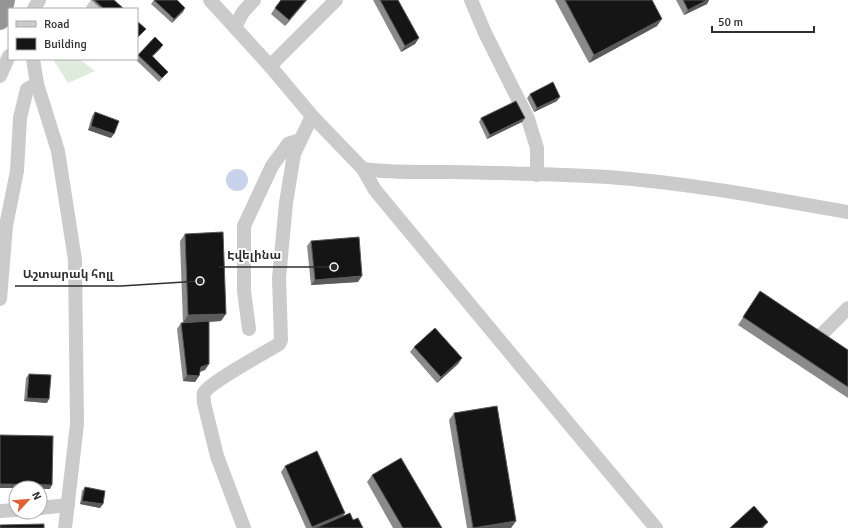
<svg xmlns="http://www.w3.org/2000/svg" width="848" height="528" font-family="Signika,'Noto Sans Armenian',sans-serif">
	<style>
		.green { fill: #dfebdc }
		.water { fill: #c9d2eb }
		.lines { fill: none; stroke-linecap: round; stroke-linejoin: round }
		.minor { stroke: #cbcbcb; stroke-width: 14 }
		.highway { stroke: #959595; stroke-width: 20 }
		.wall { fill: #8a8a8a }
		.shaded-wall { fill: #5b5b5b }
		.building { fill: #151515; stroke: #5b5b5b }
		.leader { fill: none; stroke: #2e2e2e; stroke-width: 1.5 }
		.callout-dot { fill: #2e2e2e; stroke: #fff; stroke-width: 1.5 }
		.callout-label { font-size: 12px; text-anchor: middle; font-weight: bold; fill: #2e2e2e; stroke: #fff; stroke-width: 4; stroke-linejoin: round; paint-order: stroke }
	</style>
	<rect width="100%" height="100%" fill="#fff"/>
	<path class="green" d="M53,59h26l16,12 -27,12z"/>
	<circle class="water" cx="237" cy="180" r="11"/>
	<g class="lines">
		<g class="minor">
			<path d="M210,0l60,66 42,50 51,53 12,21 189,228 92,110"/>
			<path d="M471,0l14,33 43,86 9,29v27"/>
			<path d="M34,9l5,-9"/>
			<path d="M93,9l3,-4"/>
			<path d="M235,27l8,-15 11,-12"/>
			<path d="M33,59l4,25 21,67 17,109 2,164 -12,104"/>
			<path d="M270,66l66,-66"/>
			<path d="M0,76l9,-20"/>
			<path d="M363,169c29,4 57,3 85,3 53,1 107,2 160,5 81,6 160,21 240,35"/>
			<path d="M0,299l6,-73 11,-55 3,-53 7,-29 10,-5"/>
			<path d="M249,329l-5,-38v-65l28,-60 16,-22 12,-4"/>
			<path d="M821,335l27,-27"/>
			<path d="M40,508l28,-3"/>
			<path d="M0,511l16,-1"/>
			<path d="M244,528l-27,-72 -13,-53c0,-4 -1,-7 0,-10 5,-10 62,-41 75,-49l2,-4 -2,-62 7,-75 8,-49 18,-38"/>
		</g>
		<path class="highway" d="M0,20l5,-20"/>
	</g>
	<g class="wall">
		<path d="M91,0h23l10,9h-23z"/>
		<path d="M154,0l31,8 -13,15 -21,-19z"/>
		<path d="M307,0l-22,26 -14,-12 4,-6z"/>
		<path d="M373,0h25l21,38 -4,6 -14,8z"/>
		<path d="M555,0h97l5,26 -68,37z"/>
		<path d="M676,0h33l-2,4 -23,11z"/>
		<path d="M163,45l-3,4 -7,7 15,16 -3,3 -6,7 -24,-23h2l1,-4z"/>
		<path d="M530,94l27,7 -23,11 -7,-14z"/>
		<path d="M95,112l16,26 -23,-8 4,-14z"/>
		<path d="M481,118h44l-3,4 -35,17 -8,-17z"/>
		<path d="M185,234l36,87 -12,1v42l-4,6 -5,1 -1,5 -4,6 -12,-1 -6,-52 4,-6h2l-3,-82z"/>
		<path d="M311,241l47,41 -47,3 -4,-39z"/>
		<path d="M755,299l93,51v48l-110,-73z"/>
		<path d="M414,347l48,11 -4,6 -21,19 -27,-31z"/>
		<path d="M29,374l18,29 -23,-2 2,-23z"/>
		<path d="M454,413l62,108 -5,7h-44l-18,-108z"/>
		<path d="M285,466l57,50 11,4 10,8h-57l-25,-56z"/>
		<path d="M372,475l70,53h-49l-26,-46z"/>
		<path d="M85,487l18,17 -3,4 -20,-4 2,-13z"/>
	</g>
	<g class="shaded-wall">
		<path d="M306,0h1l-22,26 4,-6z"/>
		<path d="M707,0h2l-2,4 -23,11 4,-5z"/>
		<path d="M185,8l-2,4 -11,11 2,-4z"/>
		<path d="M662,19l-5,7 -68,37 5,-8z"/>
		<path d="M419,38l-4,6 -14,8 4,-6z"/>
		<path d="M163,45l-3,4 -11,11 3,-4z"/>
		<path d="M560,97l-3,4 -23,11 3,-4z"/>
		<path d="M525,118l-3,4 -35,17 3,-4z"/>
		<path d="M91,126l23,8 -3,4 -23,-8z"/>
		<path d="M362,276l-4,6 -47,3 4,-5z"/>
		<path d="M226,314l-5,7 -38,2 5,-8z"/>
		<path d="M462,358l-4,6 -21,19 4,-6z"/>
		<path d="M209,364l-4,6 -8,3 4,-6z"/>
		<path d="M187,375l12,1 -4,6 -12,-1z"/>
		<path d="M27,398l22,1 -2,4 -23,-2z"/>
		<path d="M0,484l52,1 -2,4h-10v-1h-40z"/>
		<path d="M82,501l21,3 -3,4 -20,-4z"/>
		<path d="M345,513l-4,6 -21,9h-8z"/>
		<path d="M516,521l-5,7h-38z"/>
		<path d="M768,522l-5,6h-2z"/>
	</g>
	<g class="building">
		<path d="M94,0h20l10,9h-20z"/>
		<path d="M154,0h23l8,8 -11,11z"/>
		<path d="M281,0h25l-17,20 -14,-12z"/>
		<path d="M380,0h18l21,38 -14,8z"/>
		<path d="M565,0h87l10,19 -68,36z"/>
		<path d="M683,0h24l-19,10z"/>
		<path d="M137,21l9,8 -9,9z"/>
		<path d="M155,37l8,8 -11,11 16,16 -6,6 -24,-23z"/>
		<path d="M553,82l7,15 -23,11 -7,-14z"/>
		<path d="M516,101l9,17 -35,17 -9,-17z"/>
		<path d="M95,112l24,9 -5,13 -23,-8z"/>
		<path d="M223,232l3,82 -38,1 -3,-81z"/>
		<path d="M359,237l3,39 -47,4 -4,-39z"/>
		<path d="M760,291l88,59v37l-105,-70z"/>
		<path d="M209,321v43l-8,3 -2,9 -12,-1 -6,-52z"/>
		<path d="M435,328l27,30 -21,19 -27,-30z"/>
		<path d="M29,374l22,1 -2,24 -22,-1z"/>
		<path d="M497,406l19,115 -43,7 -19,-115z"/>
		<path d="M0,435l53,1 -1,49 -52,-1z"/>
		<path d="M317,451l28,62 -33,14 -27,-61z"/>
		<path d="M401,458l41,70h-39l-31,-53z"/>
		<path d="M85,487l20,4 -2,13 -21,-3z"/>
		<path d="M754,506l14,16 -7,6h-31z"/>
		<path d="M350,513l3,7 5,-2 5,10h-47z"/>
		<path d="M44,524v4h-44v-3z"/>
	</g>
	<path class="leader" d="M334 267L289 267H219M200 281L121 286H15"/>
	<g class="callout-dot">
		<circle cx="334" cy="267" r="4"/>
		<circle cx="200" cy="281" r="4"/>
	</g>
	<g class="callout-label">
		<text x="254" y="259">Էվելինա</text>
		<text x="68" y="278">Աշտարակ հոլլ</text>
	</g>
	<rect x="8" y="8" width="130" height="52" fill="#ffffff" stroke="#ababab"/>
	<rect x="16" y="21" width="20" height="6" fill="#cbcbcb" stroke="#ababab"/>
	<text x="44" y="28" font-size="12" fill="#2e2e2e">Road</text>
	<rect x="16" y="38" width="20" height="12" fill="#151515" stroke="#ababab"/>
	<text x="44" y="48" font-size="12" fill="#2e2e2e">Building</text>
	<g transform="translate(28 500) rotate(64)"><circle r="19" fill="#ffffff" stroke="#ababab"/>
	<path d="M0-3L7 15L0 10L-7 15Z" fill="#e26034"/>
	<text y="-6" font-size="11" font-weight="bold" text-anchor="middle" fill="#2e2e2e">N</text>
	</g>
	<path d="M712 26v6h102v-6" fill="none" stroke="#2e2e2e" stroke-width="2"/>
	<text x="718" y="26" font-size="12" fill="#2e2e2e" stroke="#ffffff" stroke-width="3" paint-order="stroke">50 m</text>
</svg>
